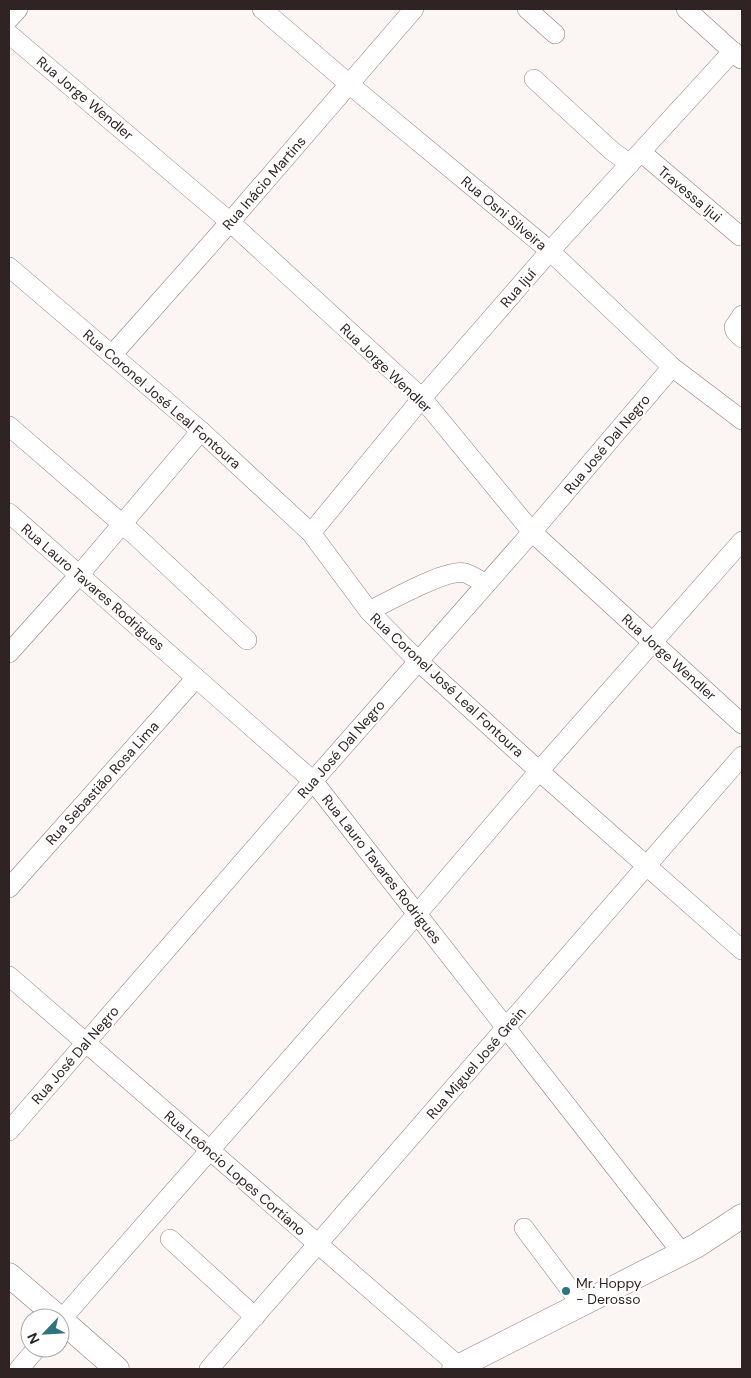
<svg xmlns="http://www.w3.org/2000/svg" width="751" height="1378" font-family="'DM Sans',sans-serif">
	<style>
		.lines { fill: none; stroke-linecap: round; stroke-linejoin: round }
		.minor-casing { stroke: #947976; stroke-width: 20 }
		.major-casing { stroke: #947976; stroke-width: 25 }
		.minor { stroke: #fff; stroke-width: 19 }
		.major { stroke: #fff; stroke-width: 24 }
		.poi-dot { fill: #2c747e; stroke: #fff; stroke-width: 2 }
		.labels { text-anchor: middle; dominant-baseline: central; stroke-width: 4.5; stroke-linejoin: round; paint-order: stroke }
		.street-label { font-size: 14px; fill: #2f2423; stroke: #fff }
		.poi-label { font-size: 14px; fill: #2f2423; stroke: #fff; text-anchor: start }
	</style>
	<rect width="100%" height="100%" fill="#fbf5f4"/>
	<g class="lines">
		<g class="minor-casing">
			<g id="minor">
				<path d="M262,9l87,75 201,167 122,116 70,53"/>
				<path d="M527,9l28,25"/>
				<path d="M686,9l55,50"/>
				<path d="M9,19l9,-10"/>
				<path d="M9,34l221,188 192,176 110,134 210,192"/>
				<path d="M534,79l78,72 18,13"/>
				<path d="M641,152l99,84"/>
				<path d="M9,267l192,164 110,102 58,78 49,50 121,110 203,179"/>
				<path d="M742,315l-8,12 1,4 7,7"/>
				<path d="M112,355l118,-133 184,-213"/>
				<path d="M9,426l127,110 111,104"/>
				<path d="M9,513l304,268 369,472"/>
				<path d="M311,533l111,-135 128,-147 183,-200"/>
				<path d="M369,611c19,-9 77,-43 96,-38 7,2 15,8 21,11"/>
				<path d="M9,653l70,-78 122,-144"/>
				<path d="M9,888l187,-210"/>
				<path d="M9,976l453,393"/>
				<path d="M9,1131l304,-350 219,-249 140,-165"/>
				<path d="M524,1228l57,76"/>
				<path d="M170,1239l85,78"/>
				<path d="M60,1321l357,-407 122,-143 203,-230"/>
				<path d="M19,1369l18,-21"/>
				<path d="M209,1369l533,-613"/>
			</g>
		</g>
		<g class="major-casing">
			<g id="major">
				<path d="M9,1275l50,43"/>
				<path d="M60,1319l57,50"/>
				<path d="M454,1369l242,-123 46,-30"/>
			</g>
		</g>
		<use href="#minor" class="minor"/>
		<use href="#major" class="major"/>
	</g>
	<circle class="poi-dot" cx="566" cy="1291" r="5"/>
	<g class="labels">
		<g class="street-label">
			<text transform="translate(85 98) rotate(40)">Rua Jorge Wendler</text>
			<text transform="translate(264 183) rotate(-49)">Rua Inácio Martins</text>
			<text transform="translate(690 194) rotate(40)">Travessa Ijui</text>
			<text transform="translate(504 213) rotate(40)">Rua Osni Silveira</text>
			<text transform="translate(518 288) rotate(-49)">Rua Ijuí</text>
			<text transform="translate(386 368) rotate(44)">Rua Jorge Wendler</text>
			<text transform="translate(162 399) rotate(41)">Rua Coronel José Leal Fontoura</text>
			<text transform="translate(607 444) rotate(-50)">Rua José Dal Negro</text>
			<text transform="translate(93 587) rotate(41)">Rua Lauro Tavares Rodrigues</text>
			<text transform="translate(669 657) rotate(42)">Rua Jorge Wendler</text>
			<text transform="translate(447 685) rotate(43)">Rua Coronel José Leal Fontoura</text>
			<text transform="translate(341 749) rotate(-49)">Rua José Dal Negro</text>
			<text transform="translate(102 783) rotate(-48)">Rua Sebastião Rosa Lima</text>
			<text transform="translate(382 869) rotate(52)">Rua Lauro Tavares Rodrigues</text>
			<text transform="translate(75 1055) rotate(-49)">Rua José Dal Negro</text>
			<text transform="translate(476 1063) rotate(-49)">Rua Miguel José Grein</text>
			<text transform="translate(235 1173) rotate(41)">Rua Leôncio Lopes Cortiano</text>
		</g>
		<g class="poi-label">
			<text x="576" y="1283">Mr. Hoppy<tspan x="576" dy="16">- Derosso</tspan></text>
		</g>
	</g>
	<rect width="751" height="1378" fill="none" stroke="#2f2423" stroke-width="20"/>
	<g transform="translate(45 1333) rotate(245)"><circle r="24" fill="#ffffff" stroke="#aca7a7"/>
	<path d="M0-4L9 19L0 12L-9 19Z" fill="#2c747e"/>
	<text y="-8" font-size="14" font-weight="bold" text-anchor="middle" fill="#2f2423">N</text>
	</g>
</svg>
